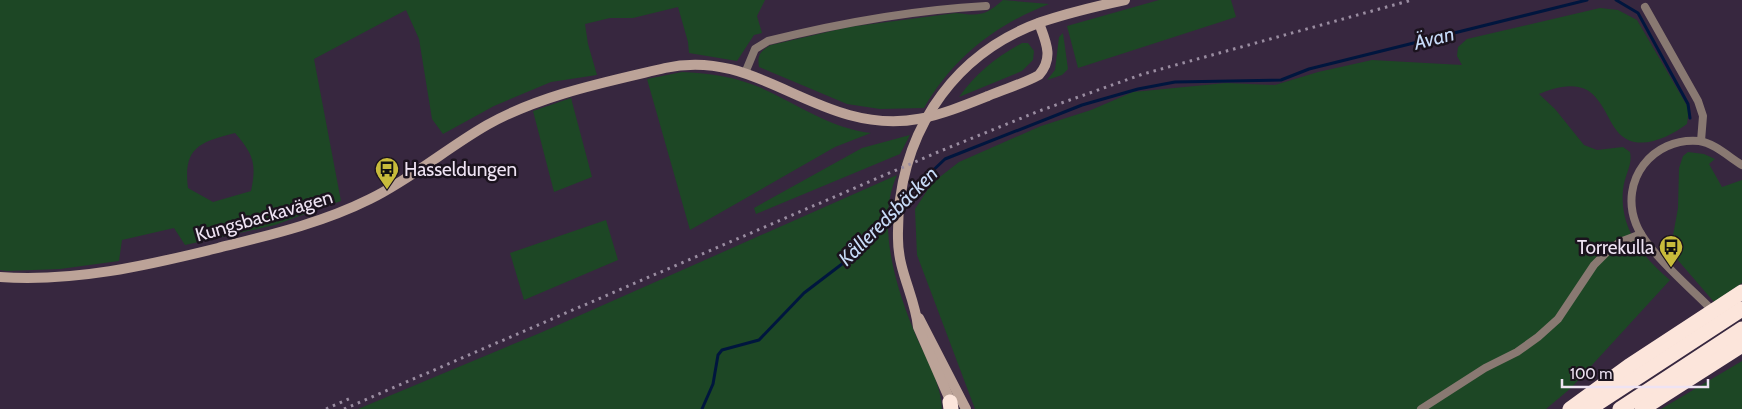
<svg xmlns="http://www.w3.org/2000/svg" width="1742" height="409" font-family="Cabin,sans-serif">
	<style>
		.green { fill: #1d4725; fill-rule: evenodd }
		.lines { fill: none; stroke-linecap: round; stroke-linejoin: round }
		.stream { stroke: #00163e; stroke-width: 3 }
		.street { stroke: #897972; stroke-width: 8 }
		.secondary { stroke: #bca398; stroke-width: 10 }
		.highway { stroke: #fce5db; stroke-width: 15 }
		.rail { stroke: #9a8da1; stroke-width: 3; stroke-dasharray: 2.5 5; stroke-linecap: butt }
		.labels { text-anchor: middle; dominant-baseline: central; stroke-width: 5; stroke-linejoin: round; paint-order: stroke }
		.poi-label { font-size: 19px; fill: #eee3f3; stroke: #1b131e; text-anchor: start }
		.street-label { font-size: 19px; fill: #eee3f3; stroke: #1b131e }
		.water-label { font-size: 20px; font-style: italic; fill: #c7dbf8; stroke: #1b131e }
	</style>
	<rect width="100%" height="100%" fill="#37273f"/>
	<g class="green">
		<path d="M0,0h765l-8,16 5,17 -8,2 -17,26 -48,-8 -1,-11 -10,-35 -45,11h-23l-25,6 3,20 9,31 -46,7 -57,24 -51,28 -11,-15 -13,-80 -13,-29 -92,49 27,142 -66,24 -90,20 -11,-17 -52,12 -3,21 -59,8 -53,2 -7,-1zM235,133c18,21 22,30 16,58l-38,11 -25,-14c-5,-40 11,-46 47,-55z"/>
		<path d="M1003,0l46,4c-54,21 -96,54 -125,104l-44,1 -33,-5 -88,-37c-2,-12 1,-16 12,-22l78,-18 107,-14c23,3 29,3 47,-13z"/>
		<path d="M1159,0h72l5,17 -158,51 -11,-42z"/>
		<path d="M1600,8l18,2 19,10 52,89 -2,15c-19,14 -52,30 -70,7 -10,-13 -15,-32 -30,-41 -14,-8 -35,-2 -48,4l16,15 29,36 13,5 26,-3 7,5c3,13 -6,24 -7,38 -4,37 19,67 47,90l-99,108 -25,21h-571l-58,-154 -2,-46 17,-26 27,-21 82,-36 50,-16 42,-18 93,-9 49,2 43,-13 54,-12 90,5 -5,-9 1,-9 9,-8z"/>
		<path d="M1063,33l5,36 -6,6 -15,5 8,-10 4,-33z"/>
		<path d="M1022,43h6l6,8 -1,9 -11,11 -63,26c17,-24 37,-40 63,-54z"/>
		<path d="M682,72c25,1 48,4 72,13 39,16 74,43 117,48l-36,14 -145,83 -43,-151z"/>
		<path d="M571,98l21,79 -38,15 -21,-81z"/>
		<path d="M910,135l-10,19 -144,60 -2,-6 108,-60z"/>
		<path d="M1688,152l16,2 11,5 -6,5 13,23 20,-7v103l-28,19 -38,-44 -4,-17 6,-33 1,-40 4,-12z"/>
		<path d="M897,175c-22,48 0,117 20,163 10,22 24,46 25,71h-584l182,-76z"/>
		<path d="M606,220l12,40 -94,40 -14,-47z"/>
		<path d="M1742,361v48h-81z"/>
	</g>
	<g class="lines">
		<g class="stream">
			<path d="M1616,0l22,13 50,91 2,14"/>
			<path d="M904,198l41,-39 137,-54 56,-16 37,-7 106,-2 28,-11 278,-69"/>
			<path d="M702,409l11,-25 5,-29 4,-5 37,-10 45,-47 38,-29 54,-59"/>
		</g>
		<g class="street">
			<path d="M1645,7l53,94 5,15 -2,25"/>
			<path d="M745,73l10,-24 13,-8c72,-18 144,-31 218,-35"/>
			<path d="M1714,312c-21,-22 -68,-61 -78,-88 -17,-43 16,-87 63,-83 15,2 30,16 43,24"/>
			<path d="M1421,409l64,-41 32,-16 21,-15 20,-18 36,-54 13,-13 13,-10 21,-8"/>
		</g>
		<g class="secondary">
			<path d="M0,277c75,5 145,-11 218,-29 52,-13 104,-25 152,-49 41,-20 77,-51 117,-74 53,-30 119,-43 178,-57 72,-16 119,29 184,47 55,15 89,1 139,-19 16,-7 35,-12 51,-21 15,-17 7,-33 0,-52"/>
			<path d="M919,318l47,91"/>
			<path d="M953,407l-35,-80c-3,-30 -20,-56 -20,-88 -2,-98 49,-183 143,-217 27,-9 56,-16 84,-22"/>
		</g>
		<g class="highway">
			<path d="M950,402l1,7"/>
			<path d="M1570,409l59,-43 113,-74"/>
			<path d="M1589,409l153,-100"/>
			<path d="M1620,409l122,-80"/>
			<path d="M1642,409l100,-64"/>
		</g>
		<g class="rail">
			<path d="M326,409l25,-11"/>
			<path d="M344,409l594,-257 101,-41 104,-37 269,-74"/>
		</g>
	</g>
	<defs>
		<g id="bus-pin" transform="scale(1.25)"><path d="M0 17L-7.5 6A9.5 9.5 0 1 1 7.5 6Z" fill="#c8bb3b" stroke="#1b131e"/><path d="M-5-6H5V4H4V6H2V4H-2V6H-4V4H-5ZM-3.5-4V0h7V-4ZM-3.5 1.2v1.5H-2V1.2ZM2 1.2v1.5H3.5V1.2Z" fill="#111"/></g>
	</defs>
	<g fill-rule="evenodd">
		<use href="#bus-pin" x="387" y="169"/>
		<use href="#bus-pin" x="1671" y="247"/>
	</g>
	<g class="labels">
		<g class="poi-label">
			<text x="404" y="169">Hasseldungen</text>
			<text x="1654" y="247" text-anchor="end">Torrekulla</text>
		</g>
		<g class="street-label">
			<text transform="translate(264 216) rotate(-16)">Kungsbackavägen</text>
		</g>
		<g class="water-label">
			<text transform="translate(1434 38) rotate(-14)">Ävan</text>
			<text transform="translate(888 216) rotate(-45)">Kålleredsbäcken</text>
		</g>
	</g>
	<path d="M1562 379v8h146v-8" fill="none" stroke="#eee3f3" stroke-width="2.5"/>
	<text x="1570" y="379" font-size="15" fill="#eee3f3" stroke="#1b131e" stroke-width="4" paint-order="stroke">100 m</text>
</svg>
